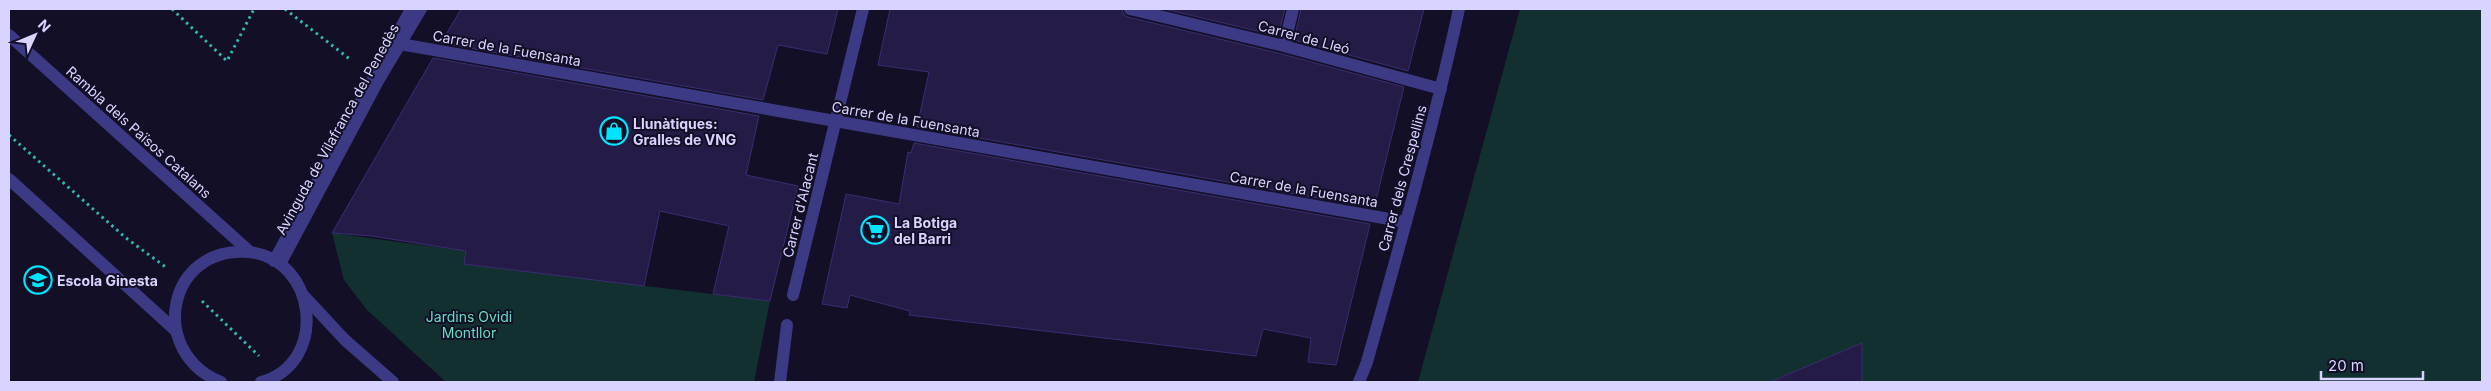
<svg xmlns="http://www.w3.org/2000/svg" width="2491" height="391" font-family="Inter,sans-serif">
	<style>
		.green { fill: #12302f }
		.building { fill: #241b47; stroke: #3b2d73 }
		.lines { fill: none; stroke-linecap: round; stroke-linejoin: round }
		.path { stroke: #2fb8b0; stroke-width: 3; stroke-dasharray: 2.5 4; stroke-linecap: butt }
		.lane { stroke: #3d3a85; stroke-width: 12 }
		.street { stroke: #3d3a85; stroke-width: 12 }
		.labels { text-anchor: middle; dominant-baseline: central; stroke-width: 4; stroke-linejoin: round; paint-order: stroke }
		.street-label { font-size: 14px; fill: #d9d4ff; stroke: #130f26 }
		.poi-label { font-size: 14px; font-weight: bold; fill: #d9d4ff; stroke: #130f26; text-anchor: start }
		.park-label { font-size: 14px; fill: #5fe0c0; stroke: #130f26 }
	</style>
	<rect width="100%" height="100%" fill="#130f26"/>
	<g class="green">
		<path d="M1520,9h962v373h-1064z"/>
		<path d="M332,233l134,18 -1,13 305,37 -16,81h-308l-79,-72 -23,-30z"/>
	</g>
	<g class="building">
		<path d="M461,9h377l-11,45 -49,-9 -15,55 -322,-57z"/>
		<path d="M890,9h232l2,6 4,2 154,37 122,33 -30,121 -457,-81 12,-55 -51,-7z"/>
		<path d="M1164,9h121l-7,27z"/>
		<path d="M1301,9h123l-16,62 -114,-31z"/>
		<path d="M433,58l326,58 -13,59 52,11 -28,115 -57,-7 16,-68 -69,-15 -16,75 -180,-22 2,-13 -94,-15 -40,-3z"/>
		<path d="M914,143l456,81 -34,141 -28,-3 3,-24 -48,-9 -7,27 -347,-41 1,-4 -60,-16 -3,13 -25,-4 24,-110 53,10 9,-52 3,1z"/>
		<path d="M1862,343v39h-92z"/>
	</g>
	<g class="lines">
		<g class="path">
			<path d="M172,9l55,52 27,-52"/>
			<path d="M285,9l66,51"/>
			<path d="M9,135l117,103 41,30"/>
			<path d="M202,301l57,55"/>
		</g>
		<path class="lane" d="M274,261l137,-252"/>
		<g class="street">
			<path d="M1130,9l154,37 157,43"/>
			<path d="M9,35l241,217"/>
			<path d="M400,44l1006,178"/>
			<path d="M1284,46l9,-37"/>
			<path d="M9,179l165,150"/>
			<path d="M280,264l98,-183 43,-72"/>
			<path d="M793,295l70,-286"/>
			<path d="M304,296l41,44 48,42"/>
			<path d="M221,382c-74,-30 -54,-136 27,-130 70,6 81,112 13,130"/>
			<path d="M780,382l7,-57"/>
			<path d="M1359,382l8,-20c33,-117 66,-234 92,-353"/>
		</g>
	</g>
	<defs>
		<g id="shop-ring" transform="scale(1.4375)"><circle r="9.5" fill="#130f26" stroke="#00e5ff" stroke-width="1.5"/><path d="M-5-2.5h2.3a2.7 3.5 0 0 1 5.4 0H5L5.5 6h-11ZM-1.5-2.5h3a1.5 2.3 0 0 0-3 0Z" fill="#00e5ff"/></g>
		<g id="supermarket-ring" transform="scale(1.4375)"><circle r="9.5" fill="#130f26" stroke="#00e5ff" stroke-width="1.5"/><path d="M-6-5.5h2.5l.6 2H6L4.5 2H-2.5L-4.4-4H-6ZM-1.5 3.2a1.3 1.3 0 1 0 .1 0ZM3 3.2a1.3 1.3 0 1 0 .1 0Z" fill="#00e5ff"/></g>
		<g id="school-ring" transform="scale(1.4375)"><circle r="9.5" fill="#130f26" stroke="#00e5ff" stroke-width="1.5"/><path d="M0-5L7-2L0 1L-7-2ZM-4 1L0 2.5L4 1V4Q0 6-4 4Z" fill="#00e5ff"/></g>
	</defs>
	<g fill-rule="evenodd">
		<use href="#shop-ring" x="614" y="131"/>
		<use href="#supermarket-ring" x="875" y="230"/>
		<use href="#school-ring" x="38" y="280"/>
	</g>
	<g class="labels">
		<g class="street-label">
			<text transform="translate(1304 37) rotate(15)">Carrer de Lleó</text>
			<text transform="translate(507 48) rotate(10)">Carrer de la Fuensanta</text>
			<text transform="translate(906 119) rotate(10)">Carrer de la Fuensanta</text>
			<text transform="translate(337 129) rotate(-61)">Avinguda de Vilafranca del Penedès</text>
			<text transform="translate(139 132) rotate(42)">Rambla dels Països Catalans</text>
			<text transform="translate(1402 178) rotate(-75)">Carrer dels Crespellins</text>
			<text transform="translate(1304 189) rotate(10)">Carrer de la Fuensanta</text>
			<text transform="translate(800 205) rotate(-76)">Carrer d'Alacant</text>
		</g>
		<g class="poi-label">
			<text x="633" y="123">Llunàtiques:<tspan x="633" dy="16">Gralles de VNG</tspan></text>
			<text x="894" y="222">La Botiga<tspan x="894" dy="16">del Barri</tspan></text>
			<text x="57" y="280">Escola Ginesta</text>
		</g>
		<g class="park-label">
			<text x="469" y="316">Jardins Ovidi<tspan x="469" dy="16">Montllor</tspan></text>
		</g>
	</g>
	<rect width="2491" height="391" fill="none" stroke="#d9d4ff" stroke-width="20"/>
	<g transform="translate(35 35) rotate(46)" stroke="#130f26" stroke-width="4" paint-order="stroke">
	<path d="M0-4L9 19L0 12L-9 19Z" fill="#d9d4ff"/>
	<text y="-8" font-size="14" font-weight="bold" text-anchor="middle" fill="#d9d4ff">N</text>
	</g>
	<path d="M2321 371v8h102v-8" fill="none" stroke="#d9d4ff" stroke-width="2.5"/>
	<text x="2328" y="371" font-size="15" fill="#d9d4ff" stroke="#130f26" stroke-width="4" paint-order="stroke">20 m</text>
</svg>
